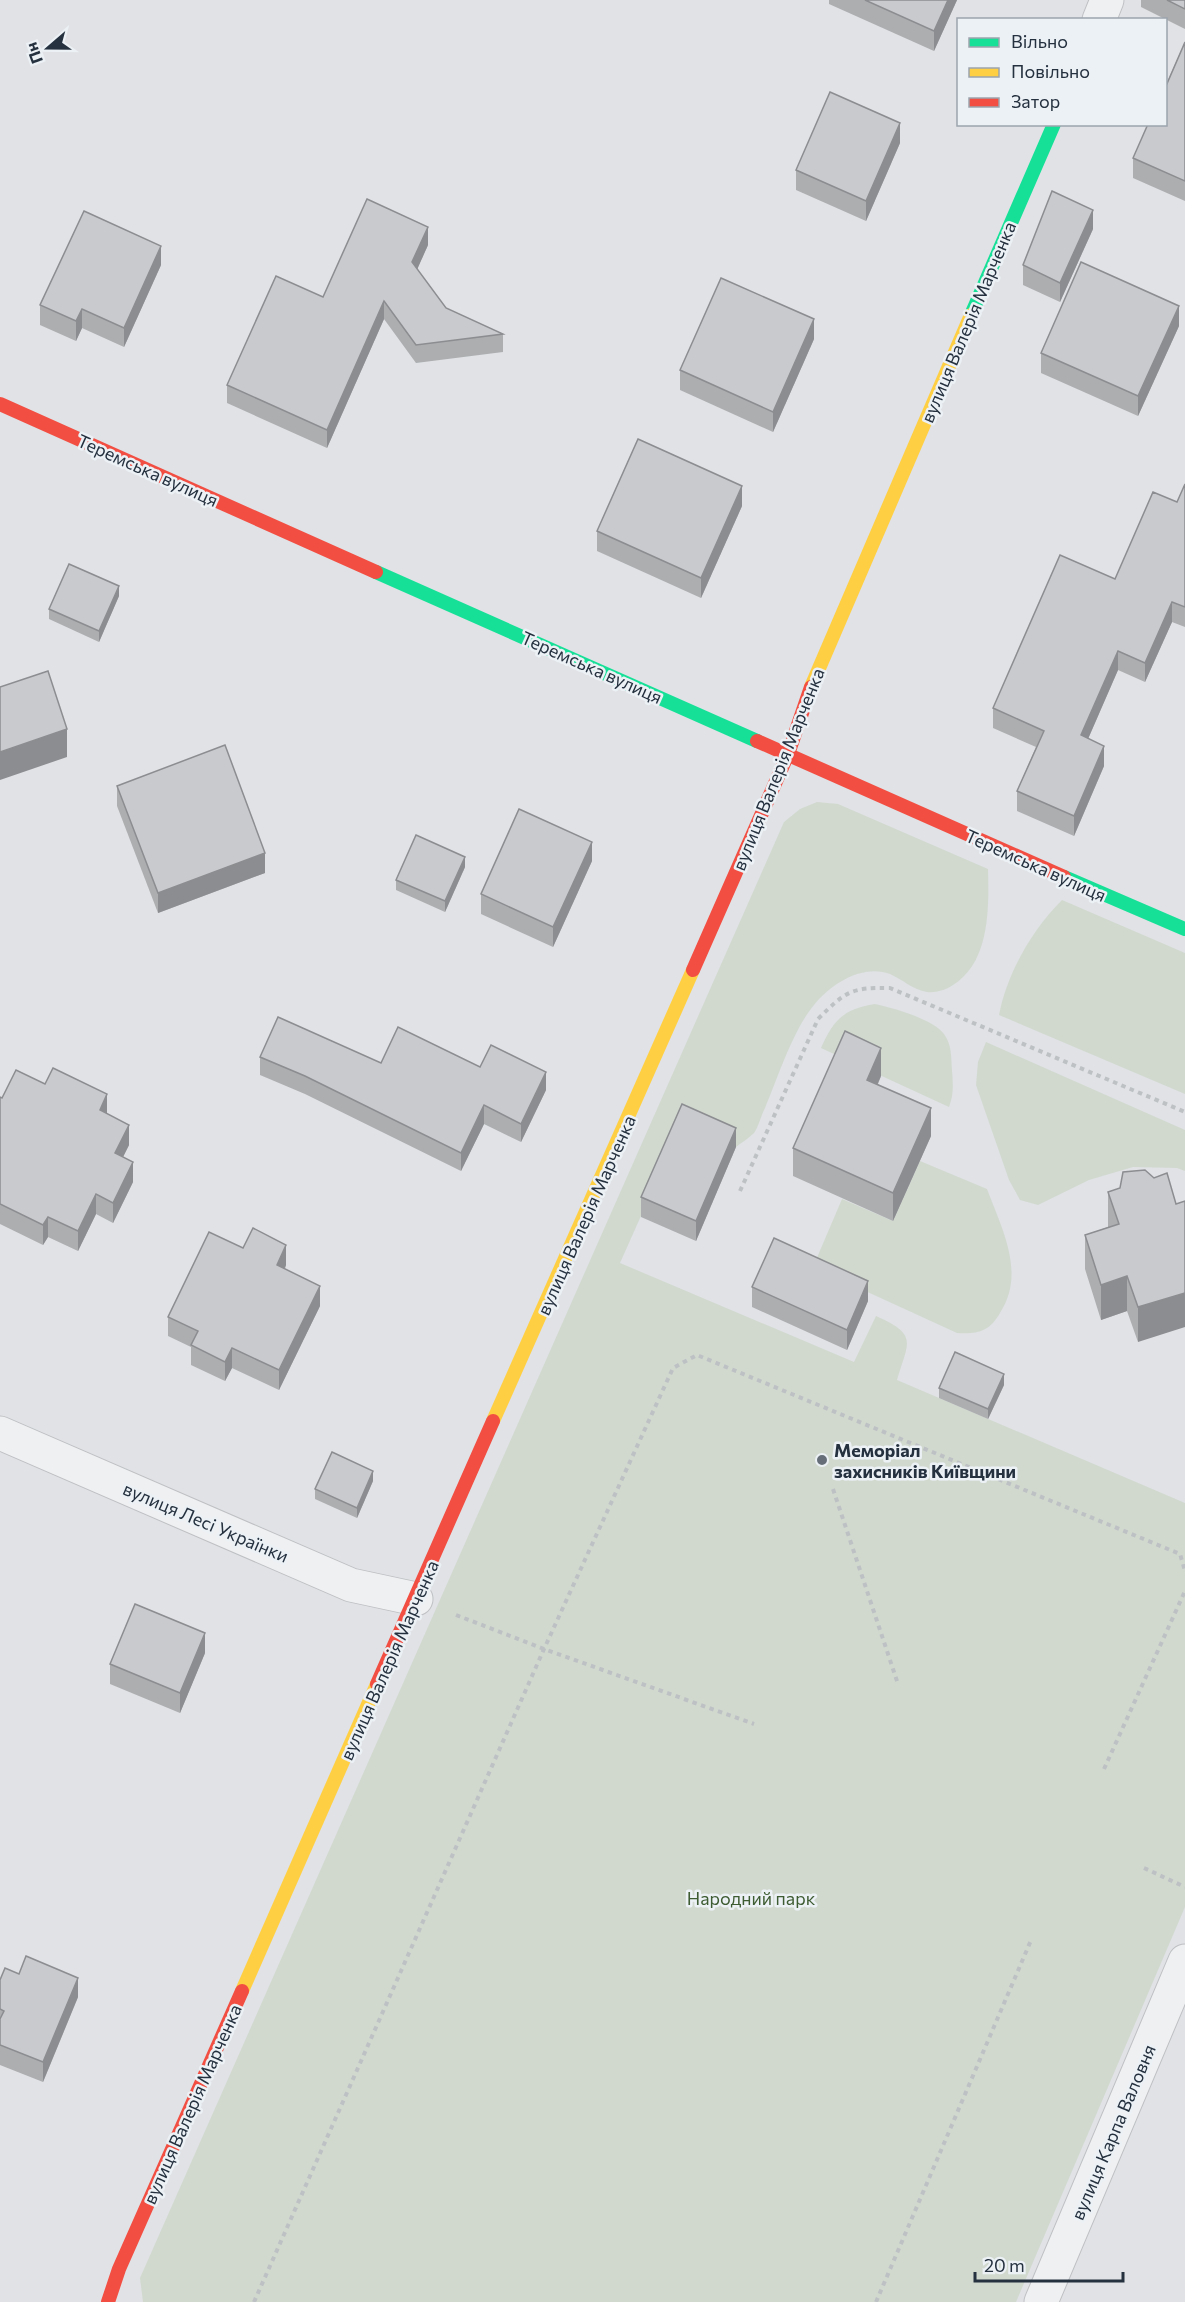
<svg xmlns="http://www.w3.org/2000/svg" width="1185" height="2302" font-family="Commissioner,sans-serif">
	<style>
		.green { fill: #d1d9cf }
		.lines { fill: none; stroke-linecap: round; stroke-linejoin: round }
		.street-casing { stroke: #bec0c3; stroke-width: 35 }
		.path { stroke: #bec1c4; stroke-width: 4; stroke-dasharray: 4.5 4.5; stroke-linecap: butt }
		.street { stroke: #eff0f2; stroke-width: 33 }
		.fast { stroke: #16e098; stroke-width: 14 }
		.slow { stroke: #ffcf43; stroke-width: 14 }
		.jam { stroke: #f24e42; stroke-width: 14 }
		.wall { fill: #acaeb0 }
		.shaded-wall { fill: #8c8d90 }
		.building { fill: #c8cacd; stroke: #8c8d90; stroke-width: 1.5 }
		.poi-dot { fill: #666f79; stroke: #ecf1f6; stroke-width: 2 }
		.labels { text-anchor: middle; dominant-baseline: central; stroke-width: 5; stroke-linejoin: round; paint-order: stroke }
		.street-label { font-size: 18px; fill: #25313f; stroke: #ecf1f6 }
		.poi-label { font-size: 18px; font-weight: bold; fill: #25313f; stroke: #ecf1f6; text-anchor: start }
		.park-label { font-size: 18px; fill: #3e5c32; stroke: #ecf1f6 }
	</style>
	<rect width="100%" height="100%" fill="#e0e2e5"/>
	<g class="green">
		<path d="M817,802l21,2 150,65c1,39 2,93 -35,116 -7,5 -18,8 -26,7 -14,-2 -25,-13 -37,-18 -28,-10 -59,10 -76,31 -21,25 -36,72 -49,103 -4,7 -6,18 -11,25 -5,5 -13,10 -18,14l-54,-23 -62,139 234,99 22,-46c43,19 32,26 21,64l288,123v404l-169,395h-873l-3,-24 644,-1456 16,-13z"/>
		<path d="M1062,900l123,53v141l-186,-79c8,-42 33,-85 63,-115z"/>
		<path d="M875,1004c18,4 58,15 69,30 8,11 7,23 8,36 1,14 2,24 -3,37l-128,-59c13,-29 23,-39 54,-44z"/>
		<path d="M986,1042l199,88v41l-8,-3 -44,-1 -44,13 -51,25 -18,-5 -11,-20 -33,-95 2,-23z"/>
		<path d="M920,1161l67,28c15,40 39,84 13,124 -11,19 -22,21 -43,20l-144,-66 29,-68 51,22z"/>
	</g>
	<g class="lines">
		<g class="street-casing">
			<g id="street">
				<path d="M1099,20l8,-20"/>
				<path d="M0,1433l351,152 65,14"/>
				<path d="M1041,2302l144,-341"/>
			</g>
		</g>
		<g class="path">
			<path d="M740,1191l78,-172c27,-27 33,-32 72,-31l295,124"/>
			<path d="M833,1489l65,195"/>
			<path d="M456,1615l88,34 210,75"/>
			<path d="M1104,1769l81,-178"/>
			<path d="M1144,1868l41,19"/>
			<path d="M254,2302l290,-653 129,-281 24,-13 483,199 5,17"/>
			<path d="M876,2302l156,-364"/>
		</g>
		<use href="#street" class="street"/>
		<g class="fast">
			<path d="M971,315l83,-191"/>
			<path d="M376,572l381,169"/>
			<path d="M1064,877l121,52"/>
		</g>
		<g class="slow">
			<path d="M811,687l160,-372"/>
			<path d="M493,1421l200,-451"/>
			<path d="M242,1991l135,-307"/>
		</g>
		<g class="jam">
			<path d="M0,404l376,168"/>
			<path d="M757,741l307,136"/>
			<path d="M693,970l95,-216 23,-67"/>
			<path d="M377,1684l116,-263"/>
			<path d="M108,2302l11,-33 123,-278"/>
		</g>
	</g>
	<g class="wall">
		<path d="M829,0h128l-23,51 -105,-47z"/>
		<path d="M1141,0h44v29l-44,-22z"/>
		<path d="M1185,42v159l-52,-23v-20z"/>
		<path d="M900,143l-34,78 -70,-31v-20z"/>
		<path d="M1093,229l-33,73 -37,-17v-20z"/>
		<path d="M428,245l-11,24 29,39 57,26v18l-87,11 -32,-44 -57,129 -100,-45v-18l96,-88z"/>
		<path d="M161,265l-37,82 -42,-19 -6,13 -36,-16v-20z"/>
		<path d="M1179,326l-41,90 -97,-43v-20z"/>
		<path d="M814,339l-41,93 -93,-42v-20z"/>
		<path d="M1185,484v143l-13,-5 -27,60 -27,-12 -30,69 16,27 -30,70 -57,-25v-20l19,-44 -43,-19v-20l122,-129 62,-77z"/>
		<path d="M742,506l-41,92 -104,-47v-20z"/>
		<path d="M119,596l-20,46 -50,-23v-10z"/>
		<path d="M117,786l148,87 -107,40 -41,-107z"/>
		<path d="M592,861l-39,86 -72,-33v-20z"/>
		<path d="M465,867l-20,45 -49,-22v-10z"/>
		<path d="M260,1057l220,10 66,23 -25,52 -37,-18 -23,47 -156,-77 -45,-19z"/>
		<path d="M881,1076l-3,8 53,52 -38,85 -100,-45v-28z"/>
		<path d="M0,1097l107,17 22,31 -6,12 10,25 -20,41 -17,-9 -18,37 -30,-14 -5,8 -43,-21z"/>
		<path d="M736,1147l-40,94 -55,-24v-20z"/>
		<path d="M1145,1170l-7,172 -11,-31 -26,9 -16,-51v-34l23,-8v-35l12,-4z"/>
		<path d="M243,1248l43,17 -1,4 35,37 -41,84 -47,-22 -7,13 -34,-16v-18l-23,-11v-19z"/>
		<path d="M752,1287l116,14 -21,49 -95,-43z"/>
		<path d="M1004,1385l-16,34 -49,-21v-10z"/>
		<path d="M373,1481l-16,37 -42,-19v-10z"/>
		<path d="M205,1653l-25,60 -70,-29v-20z"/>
		<path d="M0,1980l78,17 -35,85 -43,-17z"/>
	</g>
	<g class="shaded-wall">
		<path d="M948,0h9l-23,51v-20z"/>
		<path d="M900,123v20l-34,78v-20z"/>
		<path d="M1093,210v19l-33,73v-19z"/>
		<path d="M428,227v18l-16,36v-19z"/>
		<path d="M161,246v19l-37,82v-19z"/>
		<path d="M384,301v18l-57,129v-18z"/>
		<path d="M1179,306v20l-41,90v-20z"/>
		<path d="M82,309v19l-6,13v-20z"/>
		<path d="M814,319v20l-41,93v-20z"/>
		<path d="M742,486v20l-41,92v-20z"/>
		<path d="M119,586v10l-20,46v-11z"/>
		<path d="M1172,602v20l-27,60v-19z"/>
		<path d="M1118,651v19l-37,85v-20z"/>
		<path d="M67,729v28l-67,23v-28z"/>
		<path d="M1104,746v20l-30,70v-20z"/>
		<path d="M592,842v19l-39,86v-20z"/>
		<path d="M265,853v20l-107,40v-20z"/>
		<path d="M465,857v10l-20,45v-11z"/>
		<path d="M881,1048v28l-14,32v-28z"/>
		<path d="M546,1072v18l-25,52v-18z"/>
		<path d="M107,1094v20l-7,-4z"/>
		<path d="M484,1105v19l-23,47v-18z"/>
		<path d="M931,1108v28l-38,85v-28z"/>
		<path d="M129,1125v20l-14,28v-20z"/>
		<path d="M736,1128v19l-40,94v-20z"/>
		<path d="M133,1162v20l-20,41v-20z"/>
		<path d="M96,1194v20l-18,37v-20z"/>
		<path d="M48,1217v20l-5,8v-20z"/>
		<path d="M286,1245v20l-9,20v-20z"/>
		<path d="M1127,1276v35l-26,9v-35z"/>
		<path d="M868,1281v20l-21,49v-20z"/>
		<path d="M320,1286v20l-41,84v-20z"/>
		<path d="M1185,1293v34l-47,15v-35z"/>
		<path d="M232,1348v20l-7,13v-19z"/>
		<path d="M1004,1374v11l-16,34v-10z"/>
		<path d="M373,1471v10l-16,37v-10z"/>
		<path d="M205,1633v20l-25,60v-20z"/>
		<path d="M78,1978v19l-35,85v-20z"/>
	</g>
	<g class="building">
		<path d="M865,0h83l-14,31z"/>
		<path d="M1167,0h18v9z"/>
		<path d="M1185,42v139l-52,-23 15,-34h18v-38z"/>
		<path d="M830,92l70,31 -34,78 -70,-31z"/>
		<path d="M1052,191l41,19 -33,73 -37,-18z"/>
		<path d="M367,199l61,28 -16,35 34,46 57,26 -87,11 -32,-44 -57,129 -100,-45 49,-109 47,21z"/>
		<path d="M84,211l77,35 -37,82 -42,-19 -6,12 -36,-16z"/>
		<path d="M1081,262l98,44 -41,90 -97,-43z"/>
		<path d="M721,278l93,41 -41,93 -93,-42z"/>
		<path d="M638,439l104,47 -41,92 -104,-47z"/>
		<path d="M1185,484v123l-13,-5 -27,61 -27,-12 -37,84 23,11 -30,70 -57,-25 27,-60 -51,-23 67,-153 55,24 38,-87 24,10z"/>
		<path d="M69,564l50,22 -20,45 -50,-22z"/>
		<path d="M48,671l19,58 -67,23v-65z"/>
		<path d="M225,745l40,108 -107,40 -41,-107z"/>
		<path d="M519,809l73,33 -39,85 -72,-33z"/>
		<path d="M416,835l49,22 -20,44 -49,-21z"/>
		<path d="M278,1017l103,46 17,-36 82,40 11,-22 55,27 -25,52 -37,-19 -23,48 -156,-77 -45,-19z"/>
		<path d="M845,1031l36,17 -14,32 64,28 -38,85 -100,-45z"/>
		<path d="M53,1068l54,26 -7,16 29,15 -14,28 18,9 -20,41 -17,-9 -18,37 -30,-14 -5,8 -43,-21v-107l2,1 14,-28 29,14z"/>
		<path d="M682,1104l54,24 -40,93 -55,-24z"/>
		<path d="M1145,1170l9,8 13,-5 9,31 9,-3v92l-47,14 -11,-31 -26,9 -16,-50 34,-11 -11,-32 12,-4 3,-16z"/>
		<path d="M253,1228l33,17 -9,20 43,21 -41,84 -47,-22 -7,14 -34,-17 7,-14 -30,-14 41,-85 34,16z"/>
		<path d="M774,1238l94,43 -21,49 -95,-43z"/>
		<path d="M955,1352l49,22 -16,35 -49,-21z"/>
		<path d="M332,1452l41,19 -16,37 -42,-19z"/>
		<path d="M135,1604l70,29 -25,60 -70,-29z"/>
		<path d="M26,1956l52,22 -35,84 -43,-17v-26l4,-8 -4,-2v-29l5,-12 14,6z"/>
	</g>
	<circle class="poi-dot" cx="822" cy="1460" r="6"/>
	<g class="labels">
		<g class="street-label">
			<text transform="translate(968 322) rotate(-67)">вулиця Валерія Марченка</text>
			<text transform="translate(148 470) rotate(24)">Теремська вулиця</text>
			<text transform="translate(592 667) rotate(24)">Теремська вулиця</text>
			<text transform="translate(778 769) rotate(-68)">вулиця Валерія Марченка</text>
			<text transform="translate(1036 865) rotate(24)">Теремська вулиця</text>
			<text transform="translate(586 1215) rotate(-66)">вулиця Валерія Марченка</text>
			<text transform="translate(206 1522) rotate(23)">вулиця Лесі Українки</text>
			<text transform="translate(389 1660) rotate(-66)">вулиця Валерія Марченка</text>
			<text transform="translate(192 2104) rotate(-66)">вулиця Валерія Марченка</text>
			<text transform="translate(1113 2132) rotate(-67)">вулиця Карпа Валовня</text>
		</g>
		<g class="poi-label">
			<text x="834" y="1450">Меморіал<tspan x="834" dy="21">захисників Київщини</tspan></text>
		</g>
		<g class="park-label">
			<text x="751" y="1898">Народний парк</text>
		</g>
	</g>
	<rect x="957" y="18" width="210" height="108" fill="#ecf1f6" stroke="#9ca4ad" stroke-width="1.5"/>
	<rect x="969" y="38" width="30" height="9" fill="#16e098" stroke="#9ca4ad" stroke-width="1.5"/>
	<text x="1011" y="48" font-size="18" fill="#25313f">Вільно</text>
	<rect x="969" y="68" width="30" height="9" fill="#ffcf43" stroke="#9ca4ad" stroke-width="1.5"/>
	<text x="1011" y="78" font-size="18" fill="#25313f">Повільно</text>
	<rect x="969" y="98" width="30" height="9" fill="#f24e42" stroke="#9ca4ad" stroke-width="1.5"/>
	<text x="1011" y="108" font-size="18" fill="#25313f">Затор</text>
	<g transform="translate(48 48) rotate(250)" stroke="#ecf1f6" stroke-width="4.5" paint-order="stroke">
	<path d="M0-4.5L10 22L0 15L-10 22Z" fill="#25313f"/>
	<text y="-9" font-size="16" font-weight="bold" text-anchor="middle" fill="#25313f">Пн</text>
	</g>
	<path d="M975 2272v9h148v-9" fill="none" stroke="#25313f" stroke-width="3"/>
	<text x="984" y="2272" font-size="18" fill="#25313f" stroke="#ecf1f6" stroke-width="4.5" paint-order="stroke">20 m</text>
</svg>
